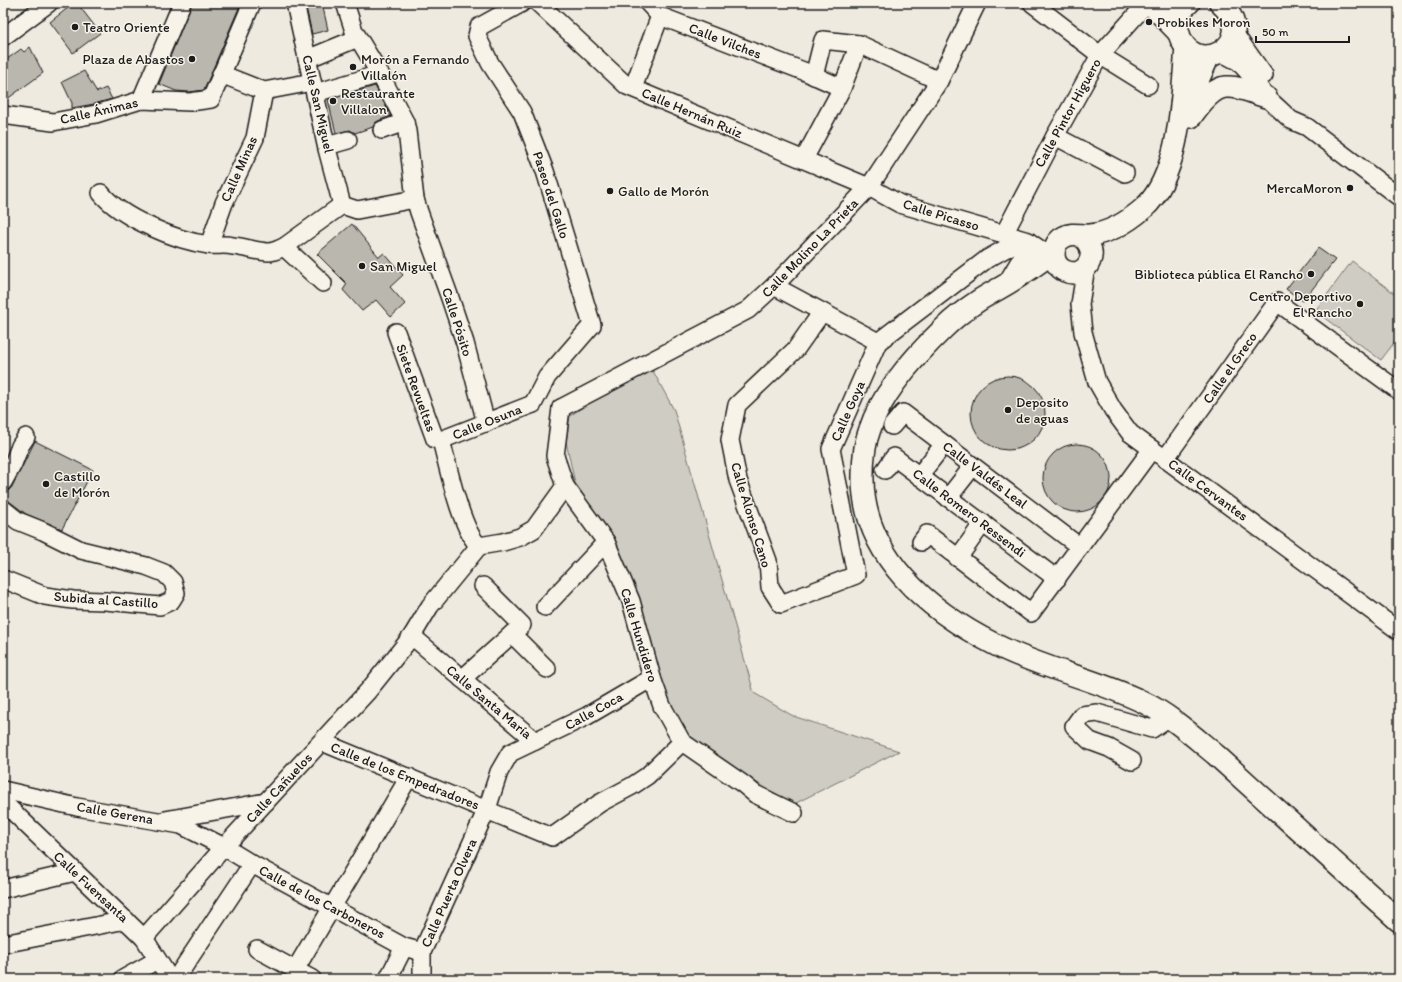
<svg xmlns="http://www.w3.org/2000/svg" width="1402" height="982" font-family="Itim,sans-serif">
	<style>
		.green { fill: #cfccc3; stroke: #767470 }
		.building { fill: #bab7af; stroke: #1c1c1c }
		.lines { fill: none; stroke-linecap: round; stroke-linejoin: round }
		.minor-casing { stroke: #1c1c1c; stroke-width: 20 }
		.major-casing { stroke: #1c1c1c; stroke-width: 24 }
		.minor { stroke: #f7f3e8; stroke-width: 17 }
		.major { stroke: #f7f3e8; stroke-width: 21 }
		.poi-dot { fill: #1c1c1c; stroke: #f7f3e8; stroke-width: 1.5 }
		.labels { text-anchor: middle; dominant-baseline: central; stroke-width: 3; stroke-linejoin: round; paint-order: stroke }
		.poi-label { font-size: 14px; fill: #1c1c1c; stroke: #f7f3e8; text-anchor: start }
		.street-label { font-size: 14px; fill: #1c1c1c; stroke: #f7f3e8 }
	</style>
	<rect width="100%" height="100%" fill="#eeeae0"/>
	<filter id="ink" filterUnits="userSpaceOnUse"><feTurbulence type="fractalNoise" baseFrequency=".025" numOctaves="2"/><feDisplacementMap in="SourceGraphic" scale="8" xChannelSelector="R" yChannelSelector="G"/><feConvolveMatrix kernelMatrix="1 2 1 2 8 2 1 2 1" color-interpolation-filters="sRGB"/></filter>
	<g filter="url(#ink)">
		<g class="green">
			<path d="M1352,261l47,36v39l-18,24 -66,-49z"/>
			<path d="M653,371l21,39 80,283 39,23 106,35 -105,53 -49,-28 -60,-43 -17,-34 -42,-134 -50,-77 -10,-46 4,-26 26,-18z"/>
		</g>
		<g class="building">
			<path d="M74,3h3l23,30 -27,20 -23,-31z"/>
			<path d="M192,3h49l-37,87 -15,2 -13,-1 -17,-7z"/>
			<path d="M305,3h17l6,27 -16,4z"/>
			<path d="M30,47l13,26 -40,29v-40l18,-13 3,3z"/>
			<path d="M84,71l13,21 9,-4 6,11 -18,5 -22,4v-5l-10,-21z"/>
			<path d="M375,86l16,30 -13,5 -3,2 -2,4 -18,6 -5,-3 -14,3 -8,-33z"/>
			<path d="M352,224l27,33 5,-4 19,22 -13,12 15,17 -14,13 -15,-17 -14,11 -19,-21 4,-6 -30,-30z"/>
			<path d="M1318,248l17,12 -32,41 -17,-12z"/>
			<circle cx="1008" cy="413" r="37"/>
			<path d="M35,441l58,29 -31,59 -36,-15 -17,-13 -6,-2v-7l5,-1 4,-4z"/>
			<circle cx="1077" cy="478" r="34"/>
		</g>
		<g class="lines">
			<g class="minor-casing">
				<g id="minor">
					<path d="M295,3l32,146 15,56"/>
					<path d="M345,3l9,28 26,43 25,48 2,9 8,68 4,13 31,86 15,45 21,80"/>
					<path d="M522,3l-43,24 -2,9 13,27 32,49 23,59 47,154 -45,52 -14,27"/>
					<path d="M538,3l89,83 242,101 31,17 128,37 26,18"/>
					<path d="M648,3l12,13 146,56 36,16 17,-44"/>
					<path d="M1032,3l68,52 48,30"/>
					<path d="M1147,3l33,34"/>
					<path d="M1167,3l8,3 12,-1"/>
					<path d="M1234,33l30,42"/>
					<path d="M3,37l46,-34"/>
					<path d="M1220,52l19,10 9,10 18,25 11,10 14,13 16,7 92,70"/>
					<path d="M307,59l51,-21"/>
					<path d="M221,74l43,17 48,-9"/>
					<path d="M814,76l9,-36 36,4 80,37"/>
					<path d="M633,88l27,-72"/>
					<path d="M315,93l65,-19"/>
					<path d="M141,100l41,-97"/>
					<path d="M3,115l50,7 43,-8 45,-14 49,2 21,-3 41,-96"/>
					<path d="M382,130l23,-8"/>
					<path d="M1055,136l70,37"/>
					<path d="M327,146l21,-6"/>
					<path d="M804,159l38,-71"/>
					<path d="M101,193c20,25 76,48 108,52 8,1 16,-1 24,1 12,1 25,6 36,6 5,0 10,-3 15,-5"/>
					<path d="M342,205l15,5 58,-11"/>
					<path d="M1004,234l51,-98 45,-81 47,-52"/>
					<path d="M209,245l15,-42 31,-65 9,-47"/>
					<path d="M1086,267l-6,37 3,28 14,50 16,28 17,23 269,198"/>
					<path d="M323,283l-39,-36 58,-42"/>
					<path d="M1006,284l19,-32 3,-11"/>
					<path d="M774,286l104,56"/>
					<path d="M822,312l-26,37 -59,56 -7,35 8,40 30,81 2,26 11,17 75,-29 -25,-126 47,-107 109,-83 25,-14 3,-8"/>
					<path d="M396,332l39,107 6,1"/>
					<path d="M561,408l187,-98 26,-24 95,-99 70,-106 38,-78"/>
					<path d="M561,408l-6,48 10,30 41,56 25,59 21,77 10,28 20,36 61,42 12,10 39,19"/>
					<path d="M892,426l11,-13 177,134"/>
					<path d="M441,440c7,26 20,90 38,106"/>
					<path d="M441,440l92,-36"/>
					<path d="M1165,459l112,-157 122,89"/>
					<path d="M885,470l9,-13 163,122"/>
					<path d="M919,476l25,-32"/>
					<path d="M3,482l10,-18 7,-18 6,-9"/>
					<path d="M948,498l25,-32"/>
					<path d="M3,509l15,12 25,10 38,19 65,16 18,7 9,9 3,11 -5,8 -11,5 -55,-5 -32,-1 -28,-4 -42,-17"/>
					<path d="M921,542l6,-8 104,79 121,-164"/>
					<path d="M958,558l25,-35"/>
					<path d="M545,607l61,-65"/>
					<path d="M512,634l35,35"/>
					<path d="M412,636l123,105"/>
					<path d="M462,679l60,-54 -39,-39"/>
					<path d="M322,742l230,95 48,-34 32,-17 15,-10 35,-34"/>
					<path d="M1132,761l-23,-13 -19,-7 -16,-15 8,-11 15,-2 55,16 16,-11"/>
					<path d="M3,790l74,17 104,18 43,22 28,17 152,83 18,5"/>
					<path d="M3,802l141,136 26,41"/>
					<path d="M165,820l101,-18"/>
					<path d="M3,889l72,-17"/>
					<path d="M144,938l80,-91 144,-156 44,-55 18,-30 49,-60 24,-4 17,-5 14,-8 31,-43"/>
					<path d="M3,944l123,-24"/>
					<path d="M257,949l55,30"/>
					<path d="M295,970l114,-193"/>
					<path d="M181,971l71,-107"/>
					<path d="M123,979l34,-19"/>
					<path d="M388,979l16,-32"/>
					<path d="M422,979v-27l65,-143 12,-37 11,-19 77,-37 65,-38"/>
				</g>
			</g>
			<g class="major-casing">
				<g id="major">
					<path d="M1189,3c-8,6 -14,16 -11,27 12,54 87,13 42,-27"/>
					<path d="M1192,106l4,-21 13,-29"/>
					<path d="M1191,117c7,-10 21,-29 35,-30 14,-1 27,6 40,10"/>
					<path d="M1079,235c24,13 9,46 -14,36 -14,-6 -15,-27 -1,-34 8,-5 17,-1 26,-2 20,-2 40,-15 54,-27 37,-34 38,-114 42,-161"/>
					<path d="M1054,252c-13,9 -26,19 -39,27 -12,8 -25,14 -37,22 -12,8 -24,17 -34,27 -28,27 -62,64 -74,101 -6,15 -7,30 -7,46 -2,81 67,137 133,170 47,24 100,34 147,57 27,13 50,34 73,53l183,166"/>
				</g>
			</g>
			<use href="#minor" class="minor"/>
			<use href="#major" class="major"/>
		</g>
	</g>
	<g class="poi-dot">
		<circle cx="1149" cy="22" r="4"/>
		<circle cx="75" cy="27" r="4"/>
		<circle cx="192" cy="59" r="4"/>
		<circle cx="353" cy="67" r="4"/>
		<circle cx="333" cy="101" r="4"/>
		<circle cx="1350" cy="188" r="4"/>
		<circle cx="610" cy="191" r="4"/>
		<circle cx="362" cy="266" r="4"/>
		<circle cx="1311" cy="274" r="4"/>
		<circle cx="1360" cy="304" r="4"/>
		<circle cx="1008" cy="410" r="4"/>
		<circle cx="46" cy="484" r="4"/>
	</g>
	<g class="labels">
		<g class="poi-label">
			<text x="1157" y="22">Probikes Moron</text>
			<text x="83" y="27">Teatro Oriente</text>
			<text x="184" y="59" text-anchor="end">Plaza de Abastos</text>
			<text x="361" y="59">Morón a Fernando<tspan x="361" dy="16">Villalón</tspan></text>
			<text x="341" y="93">Restaurante<tspan x="341" dy="16">Villalon</tspan></text>
			<text x="1342" y="188" text-anchor="end">MercaMoron</text>
			<text x="618" y="191">Gallo de Morón</text>
			<text x="370" y="266">San Miguel</text>
			<text x="1303" y="274" text-anchor="end">Biblioteca pública El Rancho</text>
			<text x="1352" y="296" text-anchor="end">Centro Deportivo<tspan x="1352" dy="16">El Rancho</tspan></text>
			<text x="1016" y="402">Deposito<tspan x="1016" dy="16">de aguas</tspan></text>
			<text x="54" y="476">Castillo<tspan x="54" dy="16">de Morón</tspan></text>
		</g>
		<g class="street-label">
			<text transform="translate(725 41) rotate(21)">Calle Vilches</text>
			<text transform="translate(318 104) rotate(77)">Calle San Miguel</text>
			<text transform="translate(99 111) rotate(-13)">Calle Ánimas</text>
			<text transform="translate(692 113) rotate(23)">Calle Hernán Ruiz</text>
			<text transform="translate(1068 113) rotate(-61)">Calle Pintor Higuero</text>
			<text transform="translate(239 169) rotate(-66)">Calle Minas</text>
			<text transform="translate(551 195) rotate(72)">Paseo del Gallo</text>
			<text transform="translate(941 215) rotate(17)">Calle Picasso</text>
			<text transform="translate(810 248) rotate(-46)">Calle Molino La Prieta</text>
			<text transform="translate(457 322) rotate(72)">Calle Pósito</text>
			<text transform="translate(1230 368) rotate(-55)">Calle el Greco</text>
			<text transform="translate(416 388) rotate(70)">Siete Revueltas</text>
			<text transform="translate(848 411) rotate(-66)">Calle Goya</text>
			<text transform="translate(487 422) rotate(-22)">Calle Osuna</text>
			<text transform="translate(985 475) rotate(37)">Calle Valdés Leal</text>
			<text transform="translate(1208 490) rotate(36)">Calle Cervantes</text>
			<text transform="translate(969 513) rotate(37)">Calle Romero Ressendi</text>
			<text transform="translate(751 515) rotate(73)">Calle Alonso Cano</text>
			<text transform="translate(106 600) rotate(4)">Subida al Castillo</text>
			<text transform="translate(639 635) rotate(73)">Calle Hundidero</text>
			<text transform="translate(489 702) rotate(40)">Calle Santa María</text>
			<text transform="translate(594 711) rotate(-29)">Calle Coca</text>
			<text transform="translate(405 776) rotate(22)">Calle de los Empedradores</text>
			<text transform="translate(279 788) rotate(-47)">Calle Cañuelos</text>
			<text transform="translate(115 813) rotate(10)">Calle Gerena</text>
			<text transform="translate(91 887) rotate(43)">Calle Fuensanta</text>
			<text transform="translate(449 893) rotate(-66)">Calle Puerta Olvera</text>
			<text transform="translate(322 902) rotate(28)">Calle de los Carboneros</text>
		</g>
	</g>
	<rect width="1402" height="982" fill="none" stroke="#f7f3e8" stroke-width="16"/>
	<rect x="8" y="8" width="1386" height="966" fill="none" stroke="#1c1c1c" stroke-width="1.5" filter="url(#ink)"/>
	<path d="M1256 36v6h93v-6" fill="none" stroke="#1c1c1c" stroke-width="2"/>
	<text x="1262" y="36" font-size="12" fill="#1c1c1c" stroke="#f7f3e8" stroke-width="3" paint-order="stroke">50 m</text>
</svg>
